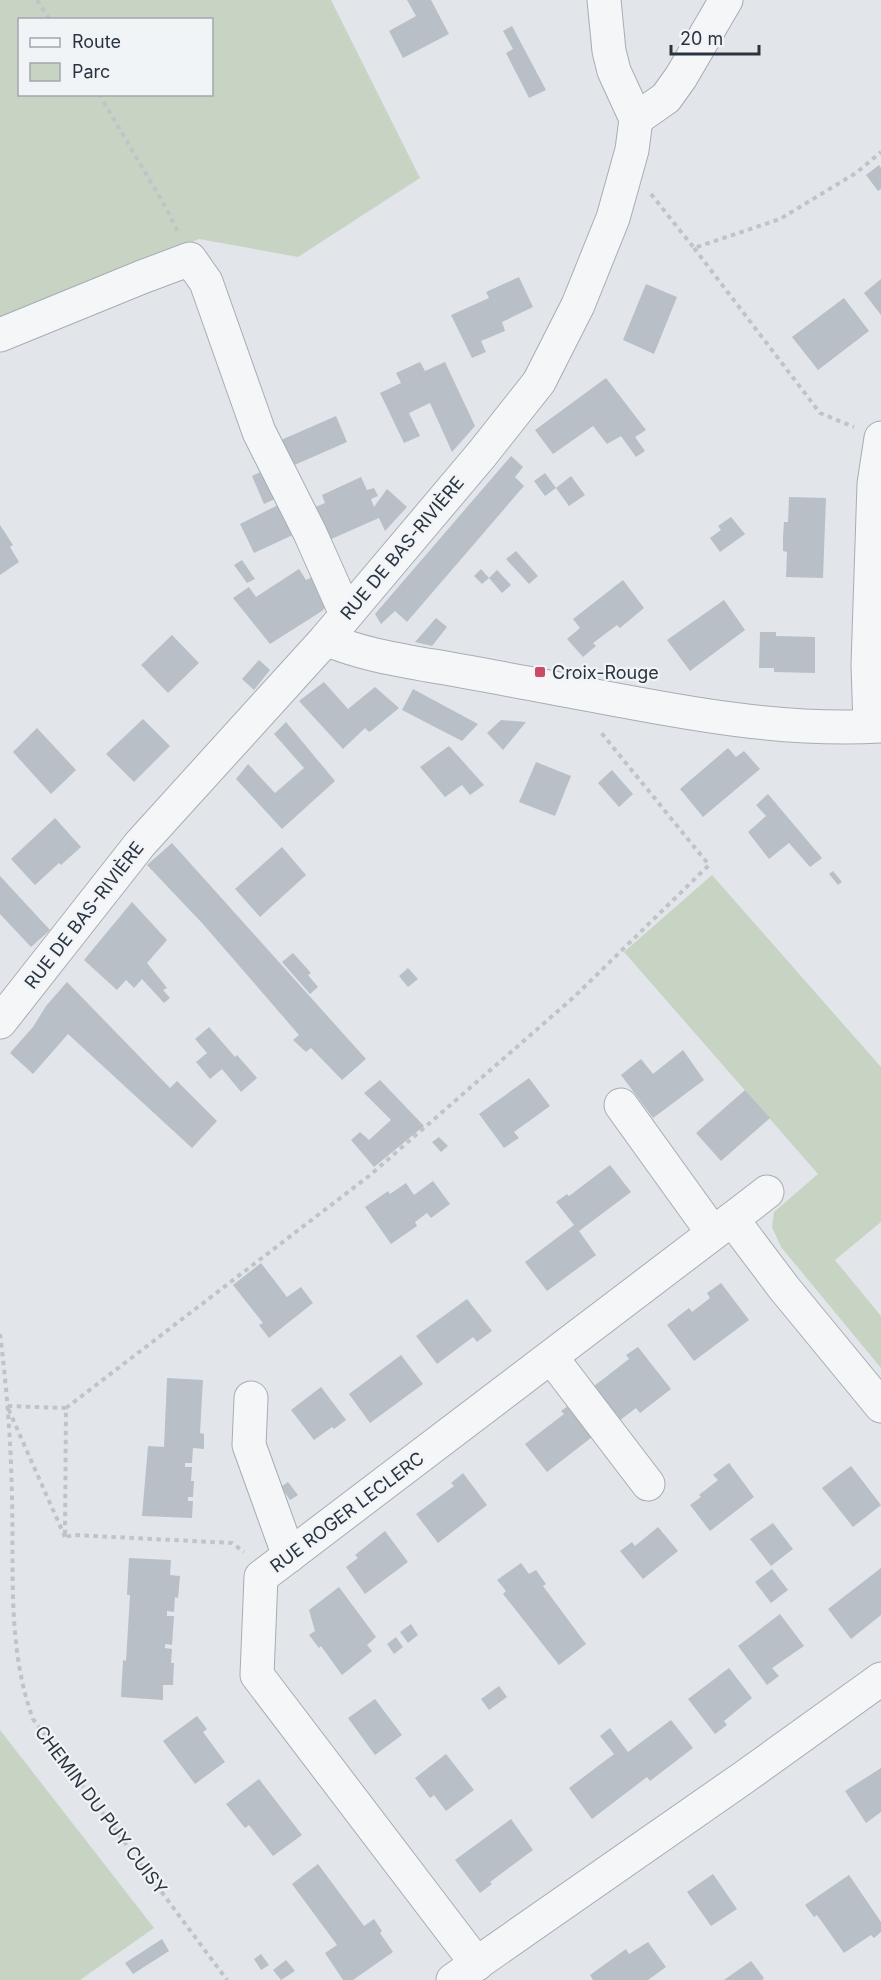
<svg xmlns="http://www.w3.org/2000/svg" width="881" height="1980" font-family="Inter,sans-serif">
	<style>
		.green { fill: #c8d4c3; fill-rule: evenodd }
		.building { fill: #b9bfc7 }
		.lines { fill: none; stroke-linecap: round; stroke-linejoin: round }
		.minor-casing { stroke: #a7adb4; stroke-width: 35 }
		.path { stroke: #bfc4c8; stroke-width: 4; stroke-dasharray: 4.5 4.5; stroke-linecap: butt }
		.minor { stroke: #f4f6f8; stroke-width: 33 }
		.poi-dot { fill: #cb4a66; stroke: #f1f4f7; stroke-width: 2 }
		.labels { text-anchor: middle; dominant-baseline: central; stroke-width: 4.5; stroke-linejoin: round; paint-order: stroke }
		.street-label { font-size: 18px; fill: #2a3441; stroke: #f1f4f7 }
		.poi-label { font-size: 18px; fill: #2a3441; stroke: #f1f4f7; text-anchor: start }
	</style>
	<rect width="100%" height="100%" fill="#e2e6ea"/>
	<g class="green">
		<path d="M0,0h331l89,178 -122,79 -99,-18 -199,86zM20,20h192v74h-192z"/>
		<path d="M712,875l169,192v155l-46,38 46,56v52l-100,-121 -9,-20 2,-15 44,-38 -194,-222z"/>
		<path d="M0,1730l154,198 -74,52h-80z"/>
	</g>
	<g class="building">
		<path d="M407,0h24l18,34 -46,24 -14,-27 27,-15z"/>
		<path d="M512,26l34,64 -17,8 -23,-45 7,-4 -10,-18z"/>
		<path d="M879,165l2,3v21l-3,2 -12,-16z"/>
		<path d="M519,277l14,30 -31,15 3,9 -24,10 5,11 -14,6 -21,-43 38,-17 -3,-6z"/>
		<path d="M881,279v36l-17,-22z"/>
		<path d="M646,284l31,13 -23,57 -31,-14z"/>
		<path d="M844,298l25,33 -51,39 -26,-33z"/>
		<path d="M420,362l5,9 20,-9 30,64 -23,26 -22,-49 -21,10 11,23 -16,7 -24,-50 21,-10 -5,-10z"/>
		<path d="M606,378l40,52 -11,7 10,14 -9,6 -15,-21 -14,8 -14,-18 -40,28 -18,-24z"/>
		<path d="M336,416l11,26 -64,28 -11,-26z"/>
		<path d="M511,456l12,11 -8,10 9,9 -117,136 -12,-11 -14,13 -6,-10z"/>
		<path d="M269,468l12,28 -17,8 -12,-28z"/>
		<path d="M545,473l11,15 -11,8 -11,-15z"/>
		<path d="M571,476l14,19 -16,11 -13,-18z"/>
		<path d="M361,477l6,13 7,-2 4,8 -7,3 3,8 13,-18 20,18 -22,24 -6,-13 -59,26 -16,-32 21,-9 -3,-8z"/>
		<path d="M789,497l37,1 -3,80 -37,-1 1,-25 -4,-1v-14l1,-15h4z"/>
		<path d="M284,502l13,31 -43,20 -14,-29z"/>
		<path d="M731,517l14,17 -25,18 -10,-14 11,-8 -3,-4z"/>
		<path d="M0,525l13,20 -3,2 9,15 -19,13z"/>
		<path d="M516,551l22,25 -9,8 -23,-25z"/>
		<path d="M242,560l13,19 -8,4 -13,-18z"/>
		<path d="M299,569l7,11 11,-5 12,28 -7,8 -52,33 -37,-46 16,-11 7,10z"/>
		<path d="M481,569l8,9 -7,6 -8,-8z"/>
		<path d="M497,570l14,15 -9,8 -13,-15z"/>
		<path d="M623,580l21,28 -24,20 -3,-3 -24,18 3,3 -13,11 -16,-18 13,-11 -7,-9z"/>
		<path d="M724,600l21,30 -55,41 -23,-31z"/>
		<path d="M436,618l11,9 -15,19 -17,-4z"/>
		<path d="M760,632h16v4l39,1v36l-41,-1v-4h-15z"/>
		<path d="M172,635l27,28 -31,30 -27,-28z"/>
		<path d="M259,660l11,10 -16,20 -12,-11z"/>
		<path d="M324,682l24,27 27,-22 24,21 -28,23 -2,1 -4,-4 -22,21 -44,-48z"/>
		<path d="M413,689l65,35 -16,17 -60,-31z"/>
		<path d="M143,719l27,27 -36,36 -28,-28z"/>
		<path d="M501,720l25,2 -23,28 -16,-17z"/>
		<path d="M286,722l49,59 -53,48 -46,-50 12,-15 27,29 29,-25 -30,-34z"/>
		<path d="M37,728l39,42 -25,24 -38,-42z"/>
		<path d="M449,746l35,39 -14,10 -8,-10 -17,12 -25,-30z"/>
		<path d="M728,748l8,9 8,-6 16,18 -57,48 -23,-28z"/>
		<path d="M536,762l35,14 -16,40 -36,-14z"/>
		<path d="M612,770l21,24 -14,13 -21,-24z"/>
		<path d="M768,794l54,64 -12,9 -21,-24 -20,16 -21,-27 18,-16 -10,-11z"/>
		<path d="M55,818l26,29 -20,18 -2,-2 -24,22 -24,-26z"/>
		<path d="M172,843l194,216 -24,21 -31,-32 -5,4 -13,-12 6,-5 -97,-112 -55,-58z"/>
		<path d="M282,847l24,28 -46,42 -25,-28z"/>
		<path d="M833,871l9,11 -4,3 -9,-11z"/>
		<path d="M0,876l50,54 -19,17 -31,-33z"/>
		<path d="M132,902l35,38 -20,23 20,25 -4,2 7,8 -6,5 -22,-24 -8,9 -8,-8 -9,10 -33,-30z"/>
		<path d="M293,953l18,20 -3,2 10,12 -8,7 -28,-32z"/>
		<path d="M408,968l10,11 -10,8 -9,-11z"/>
		<path d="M67,982l103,106 7,-7 40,40 -25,27 -124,-114 -35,40 -23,-21 23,-26 13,-21z"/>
		<path d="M209,1027l26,30 2,-2 20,23 -16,14 -19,-23 -12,10 -14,-17 11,-9 -12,-14z"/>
		<path d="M683,1050l21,30 -51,38 -32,-43 20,-16 12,15z"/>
		<path d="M529,1078l21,28 -36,26 5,6 -15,10 -25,-34z"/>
		<path d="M380,1080l44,46 -50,41 -23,-27 9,-8 9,8 22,-20 -27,-27z"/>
		<path d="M745,1090l25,28 -49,43 -25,-28z"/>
		<path d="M439,1137l9,9 -7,6 -9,-10z"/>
		<path d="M610,1165l21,27 -52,39 17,24 -49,36 -22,-29 49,-37 -18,-23 11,-8 2,2z"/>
		<path d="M433,1181l17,23 -19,14 -4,-5 -12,9 2,4 -26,18 -26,-37 23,-16 2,3 16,-11 8,12z"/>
		<path d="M261,1263l26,34 14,-10 12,16 -44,35 -10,-13 4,-2 -30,-38z"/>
		<path d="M721,1283l28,37 -55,41 -27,-36 22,-17 3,4 18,-14 -3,-5z"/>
		<path d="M467,1299l25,32 -15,11 -4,-5 -36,27 -21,-28z"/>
		<path d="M638,1347l33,42 -31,24 -4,-5 -21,16 -26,-34 40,-31 -3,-4z"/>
		<path d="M401,1355l22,29 -53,39 -21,-29z"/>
		<path d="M167,1378l36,2 -3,53 4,1v15l-11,-1 -1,15h-7v4h7l-1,14h3l-1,16h-5v4h5l-1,17 -50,-2 6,-70 16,1z"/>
		<path d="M321,1387l25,33 -12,9 -2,-2 -18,13 -23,-30z"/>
		<path d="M572,1403l24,31 -49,38 -22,-28 39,-30 -3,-3z"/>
		<path d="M729,1463l25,34 -44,34 -20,-26 11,-8 -2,-2 19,-15 -5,-5z"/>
		<path d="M851,1466l30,39 -28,22 -31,-39z"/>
		<path d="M463,1473l24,32 -49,38 -22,-29 38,-28 -3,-3z"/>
		<path d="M288,1482l10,13 -8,5 -9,-13z"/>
		<path d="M773,1523l20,26 -22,17 -21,-27z"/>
		<path d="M658,1527l20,24 -35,28 -23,-28 12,-9 3,4z"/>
		<path d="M385,1531l23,31 -43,32 -19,-27 12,-9 -3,-3z"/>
		<path d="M129,1558l42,2 -1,15 10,1 -2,22 -3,-1 -1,15 -7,-1v5h7l-2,29 -7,-1v4l7,1 -1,14h3l-1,22h-10v15l-42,-3 2,-37 3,1 4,-66h-3z"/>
		<path d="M521,1563l8,11 7,-4 10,14 -3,2 43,58 -27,21 -56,-71 3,-3 -9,-11z"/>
		<path d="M881,1568v47l-30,24 -23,-30z"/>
		<path d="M772,1569l16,21 -17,13 -16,-21z"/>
		<path d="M339,1587l37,50 -9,8 5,6 -30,24 -21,-29 -2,2 -10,-13 6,-4 -6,-21z"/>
		<path d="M780,1614l24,32 -32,22 7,8 -12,9 -29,-39z"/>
		<path d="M411,1624l7,11 -10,8 -8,-11z"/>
		<path d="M396,1637l7,10 -9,7 -7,-10z"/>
		<path d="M729,1668l23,30 -28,23 3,4 -12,9 -27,-35z"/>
		<path d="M499,1686l8,11 -18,13 -8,-11z"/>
		<path d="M375,1699l27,36 -27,20 -27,-37z"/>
		<path d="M197,1716l10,13 -4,3 22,30 -30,22 -32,-43z"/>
		<path d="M671,1720l22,28 -43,33 -3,-4 -55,42 -23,-31 45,-34 -14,-18 10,-8 18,24z"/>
		<path d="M446,1754l28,36 -28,21 -12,-16 -4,3 -15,-20z"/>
		<path d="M881,1768v44l-15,11 -21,-32z"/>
		<path d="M259,1779l43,56 -29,21 -24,-31 -4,3 -19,-24z"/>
		<path d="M511,1819l22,31 -43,32 2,2 -12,9 -25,-33z"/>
		<path d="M318,1864l46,62 10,-7 8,12 -2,2 13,19 -40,28h-10l-18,-27 12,-8 -45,-61z"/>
		<path d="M713,1874l24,35 -26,17 -24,-34z"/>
		<path d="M849,1875l32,47v10l-7,6 -3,-3 -27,18 -27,-38 -3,2 -9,-12z"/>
		<path d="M162,1939l7,12 -36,23 -8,-11z"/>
		<path d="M648,1942l18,25 -18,13h-55l-3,-5 36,-26 3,5z"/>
		<path d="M261,1954l8,11 -8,5 -7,-11z"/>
		<path d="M286,1960l9,11 -14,9 -8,-10z"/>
		<path d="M751,1961l13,17 -2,2h-38z"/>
	</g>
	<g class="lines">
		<g class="minor-casing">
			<g id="minor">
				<path d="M636,119l30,-21 15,-21 45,-77"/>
				<path d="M0,335l142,-58 48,-18 16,23 53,150 51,101 36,81"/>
				<path d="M326,639c32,14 67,20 101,26 31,5 63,11 94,17 119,21 238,51 360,44"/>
				<path d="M870,726l-2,-61 6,-181 7,-46"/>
				<path d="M0,1022l140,-178 186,-205 156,-185 57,-72 39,-77 35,-87 19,-68 4,-31 -22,-48 -5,-20 -5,-51"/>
				<path d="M621,1105l92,128"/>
				<path d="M767,1192l-35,27 52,69 97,118"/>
				<path d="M551,1358l10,12 87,114"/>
				<path d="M251,1398l-2,47 40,111"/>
				<path d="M477,1964l-220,-289 4,-98 471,-358"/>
				<path d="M453,1980l290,-202 138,-99"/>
			</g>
		</g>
		<g class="path">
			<path d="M37,0l13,20"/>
			<path d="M99,94l67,114 12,24"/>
			<path d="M651,194l43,54 86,-29 76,-46 25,-21"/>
			<path d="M694,248l126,165 34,14"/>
			<path d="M0,1334c7,55 11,109 12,164 2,73 -5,151 21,221l194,261"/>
			<path d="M66,1408l303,-232 205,-179 135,-132 -110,-135"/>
			<path d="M65,1537l-58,-131 59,2 -1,129 9,-2 158,8 12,9"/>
		</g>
		<use href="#minor" class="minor"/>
	</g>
	<rect class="poi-dot" x="534" y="666" width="12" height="12" rx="3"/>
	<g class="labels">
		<g class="street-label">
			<text transform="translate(402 548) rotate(-50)">RUE DE BAS-RIVIÈRE</text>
			<text transform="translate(84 915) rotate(-52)">RUE DE BAS-RIVIÈRE</text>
			<text transform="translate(347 1512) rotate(-37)">RUE ROGER LECLERC</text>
			<text transform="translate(101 1810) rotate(53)">CHEMIN DU PUY CUISY</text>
		</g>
		<g class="poi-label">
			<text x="552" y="672">Croix-Rouge</text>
		</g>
	</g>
	<rect x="18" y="18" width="195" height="78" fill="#f1f4f7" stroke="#a1a7ae" stroke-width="1.5"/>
	<rect x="30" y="38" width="30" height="9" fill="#f4f6f8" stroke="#a1a7ae" stroke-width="1.5"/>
	<text x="72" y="48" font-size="18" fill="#2a3441">Route</text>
	<rect x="30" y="63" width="30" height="18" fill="#c8d4c3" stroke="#a1a7ae" stroke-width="1.5"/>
	<text x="72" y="78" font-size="18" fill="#2a3441">Parc</text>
	<path d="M671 45v9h88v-9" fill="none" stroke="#2a3441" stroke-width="3"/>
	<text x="680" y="45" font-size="18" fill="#2a3441" stroke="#f1f4f7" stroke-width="4.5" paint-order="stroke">20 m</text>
</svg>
